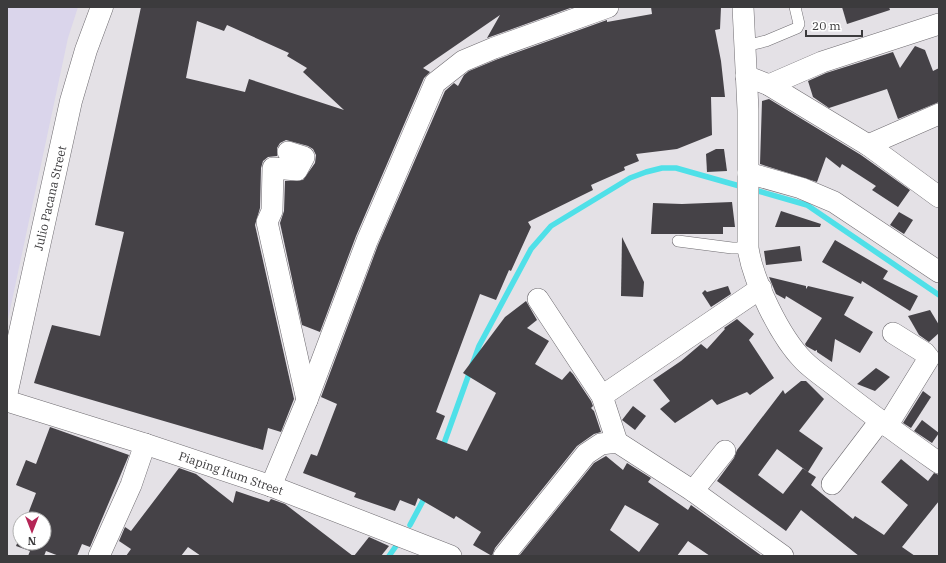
<svg xmlns="http://www.w3.org/2000/svg" width="946" height="563" font-family="'IBM Plex Serif',serif">
	<style>
		.industrial { fill: #dad5eb }
		.lines { fill: none; stroke-linecap: round; stroke-linejoin: round }
		.stream { stroke: #4fe0e8; stroke-width: 5.5 }
		.building { fill: #454247; fill-rule: evenodd }
		.lane-casing { stroke: #6f6c71; stroke-width: 12 }
		.street-casing { stroke: #6f6c71; stroke-width: 22 }
		.secondary-casing { stroke: #6f6c71; stroke-width: 23 }
		.lane { stroke: #fff; stroke-width: 11 }
		.street { stroke: #fff; stroke-width: 21 }
		.secondary { stroke: #fff; stroke-width: 22 }
		.labels { text-anchor: middle; dominant-baseline: central; stroke-width: 4; stroke-linejoin: round; paint-order: stroke }
		.street-label { font-size: 12px; fill: #3c3b3d; stroke: #fff }
	</style>
	<rect width="100%" height="100%" fill="#e4e1e6"/>
	<path class="industrial" d="M7,7h71l-10,31 -61,286z"/>
	<g class="lines">
		<g class="stream">
			<path d="M751,189l56,16 132,90"/>
			<path d="M442,449l37,-103 52,-97 20,-23 79,-48 16,-6 16,-4h14l67,19"/>
			<path d="M410,525l16,-30"/>
			<path d="M389,556l7,-10"/>
		</g>
	</g>
	<g class="building">
		<path d="M141,7h432l-86,31 13,-23 -77,53 7,4 -6,6 -68,158 -36,96 -18,-7 -22,-102 4,-12 1,-30 18,-1 12,-17 1,-8 -3,-6 -5,-3 -22,-6 -6,3 -3,5v8l-9,1 -5,4 -2,7 -1,40 -5,17 39,174 -13,33 -13,-4 -5,22 -229,-67 18,-58 48,11 24,-104 -29,-7zM197,21l27,10 3,-6 62,28 -2,3 20,12 -4,4 41,38 -95,-31 -4,13 -59,-14z"/>
		<path d="M651,7h70l-1,22 -5,1 6,31 4,36h-14l1,38 -35,14 -41,5 3,7 -15,6 1,3 -34,15 2,5 -65,32 3,5 -20,44 -2,-1 -13,30 -16,-6 -44,118 9,4 -9,23 31,12 29,-58 -33,-20 42,-56 21,-16 11,19 -10,8 22,13 -14,23 27,16 8,-9 3,3 18,27 2,5 -2,2 3,3 7,21 -7,2 -17,12 -82,102 -3,8 -19,-11 8,-13 -25,-16 -2,3 -36,-21 -3,8 -15,-6 -5,11 -41,-14 2,-4 -53,-20 8,-19 6,2 20,-52 -16,-7 57,-152 67,-154 9,-8 4,3 6,-11 5,-4 29,-12 109,-39v2l45,-8z"/>
		<path d="M842,7h47l1,3 -43,14z"/>
		<path d="M915,46l10,4 8,21 6,-3v34l-41,17 -11,-30 -58,19 -16,-11 -5,-16 18,-8 67,-21 7,16z"/>
		<path d="M769,99l92,56 49,35 -12,17 -26,-17 4,-4 -34,-22 -2,4 -14,-11 -9,25 -57,-18 2,-63z"/>
		<path d="M716,149h8l3,22 -20,1 -1,-18z"/>
		<path d="M732,202l3,25h-12v7h-72l2,-31 29,1z"/>
		<path d="M781,211l40,13 -1,3h-45z"/>
		<path d="M899,212l14,8 -9,14 -14,-9z"/>
		<path d="M622,237l22,45 -1,15 -22,-1z"/>
		<path d="M835,240l53,31 -5,8 35,17 -8,15 -48,-30 -1,3 -39,-22z"/>
		<path d="M800,246l2,15 -36,4 -2,-14z"/>
		<path d="M769,277l37,9v3l2,-3 46,11 -10,18 29,17 -13,21 -25,-14 -3,23 -15,-10v-2l-2,1 -9,-5 -1,-2 17,-26 -36,-22 -1,3 -9,-5z"/>
		<path d="M728,286l3,8 -20,13 -9,-14 3,-3 2,2z"/>
		<path d="M930,310l9,15v8l-10,9 -10,-7 -11,-19z"/>
		<path d="M737,319l17,15 -5,6 25,38 -24,17 -3,-3 -30,13 -5,-6 -37,24 -15,-14 10,-8 -17,-21 28,-19 20,-17 6,5 18,-20 -1,-1z"/>
		<path d="M876,368l14,9 -15,14 -18,-7z"/>
		<path d="M801,381h5l18,18 -25,32 24,17 -15,24 8,5 -5,8 42,34 2,-3 29,19 24,-30 -27,-23 20,-23 27,22 6,-8 5,2v26l-37,46 13,9h-56l-58,-46 -15,21 -69,-50 17,-23 3,-8 46,-60 2,4zM777,449l31,23 -5,-4 -20,26 -25,-19z"/>
		<path d="M923,391l8,6 -20,31 -8,-5z"/>
		<path d="M633,406l13,10 -11,14 -13,-10z"/>
		<path d="M922,420l17,13 -7,10 -18,-12z"/>
		<path d="M50,427l79,28 -39,92 -8,-3 -5,12h-18l-13,-5 -2,5h-16l2,-5 -14,-5 4,-10v7h24v-24h-18l10,-26 -20,-8 10,-25 10,4z"/>
		<path d="M606,456l17,14 4,-7 24,15 -3,4 40,28 3,-5 71,51h-52l-22,-15 -11,15h-158l75,-93zM625,505l34,19 -20,28 -29,-22z"/>
		<path d="M179,468l17,6 37,29 3,-12 33,11 2,-3 14,5 68,52h-152l-13,-9 -7,9h-55l5,-7 -12,-8 6,-14 6,4z"/>
		<path d="M369,537l20,9 -8,10h-27z"/>
	</g>
	<g class="lines">
		<g class="lane-casing">
			<g id="lane">
				<path d="M745,46l21,-5 31,-13 2,-4 -4,-17"/>
				<path d="M678,241l54,7h16"/>
			</g>
		</g>
		<g class="street-casing">
			<g id="street">
				<path d="M743,7l5,103v138c5,33 32,89 56,113 10,10 24,19 35,28 33,26 66,50 100,74"/>
				<path d="M746,76l23,9 99,60 71,52"/>
				<path d="M769,85l53,-23 117,-38"/>
				<path d="M868,145l71,-31"/>
				<path d="M288,152l16,5 -7,13 -24,-2 -1,43 -5,11 40,178"/>
				<path d="M748,173l53,15 33,14 105,70"/>
				<path d="M538,299l64,97 15,46"/>
				<path d="M602,396l159,-108"/>
				<path d="M7,401l138,43 126,42 180,70"/>
				<path d="M887,426l42,-68 -4,-5 -32,-20"/>
				<path d="M832,484l48,-63"/>
				<path d="M271,486l36,-86 60,-159 68,-158 28,-22 31,-13 114,-41"/>
				<path d="M693,491l32,-40"/>
				<path d="M99,556l32,-71 14,-41"/>
				<path d="M504,556l82,-102 15,-10 16,-2 76,49 90,65"/>
			</g>
		</g>
		<g class="secondary-casing">
			<path id="secondary" d="M7,391l64,-290 15,-51 16,-43"/>
		</g>
		<use href="#lane" class="lane"/>
		<use href="#street" class="street"/>
		<use href="#secondary" class="secondary"/>
	</g>
	<g class="labels">
		<g class="street-label">
			<text transform="translate(50 198) rotate(-77)">Julio Pacana Street</text>
			<text transform="translate(231 473) rotate(19)">Piaping Itum Street</text>
		</g>
	</g>
	<rect width="946" height="563" fill="none" stroke="#3c3b3d" stroke-width="16"/>
	<g transform="translate(32 531) rotate(180)"><circle r="19" fill="#ffffff" stroke="#b1b1b1"/>
	<path d="M0-3L7 15L0 10L-7 15Z" fill="#b52656"/>
	<text y="-6" font-size="11" font-weight="bold" text-anchor="middle" fill="#3c3b3d">N</text>
	</g>
	<path d="M806 30v6h56v-6" fill="none" stroke="#3c3b3d" stroke-width="2"/>
	<text x="812" y="30" font-size="12" fill="#3c3b3d" stroke="#ffffff" stroke-width="3" paint-order="stroke">20 m</text>
</svg>
